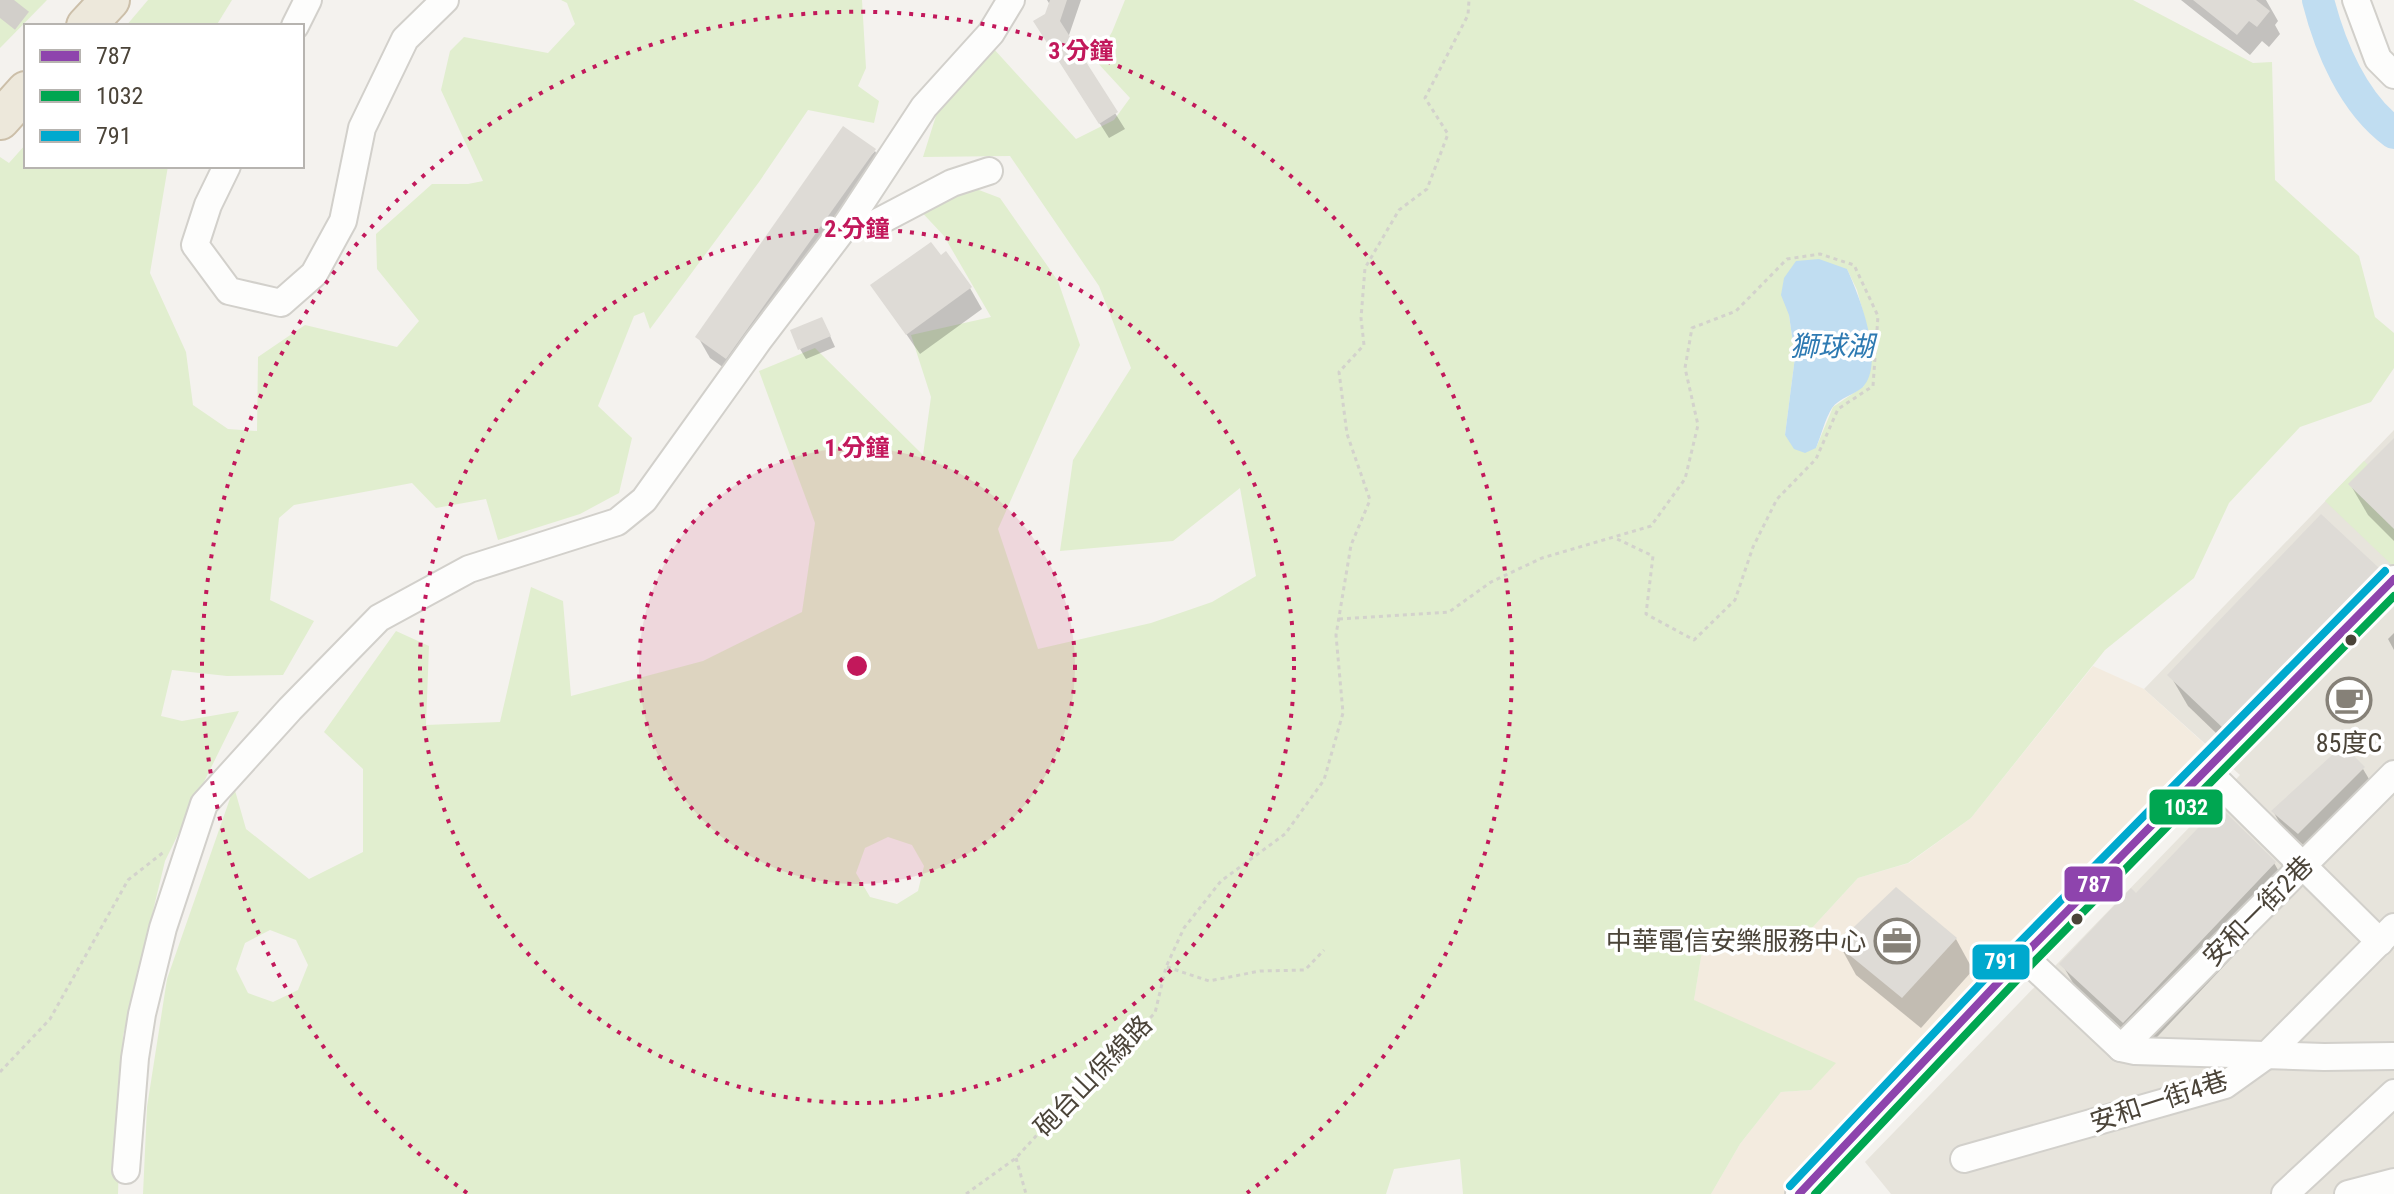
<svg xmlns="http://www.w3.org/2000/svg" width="2394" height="1194" font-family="'Roboto Condensed','Noto Sans TC',sans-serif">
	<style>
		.residential { fill: #e7e4dc }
		.commercial { fill: #f3ebdf }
		.green { fill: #e1eecf; fill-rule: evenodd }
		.water { fill: #c0ddf1 }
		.shadow { fill: #0003 }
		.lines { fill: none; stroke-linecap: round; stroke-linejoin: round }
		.river { stroke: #c0ddf1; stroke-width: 32 }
		.building { fill: #dedbd6 }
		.highway-tunnel { stroke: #d2cfca; stroke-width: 38; stroke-dasharray: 38 19; stroke-linecap: butt }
		.minor-casing { stroke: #d2d0cb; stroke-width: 30 }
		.highway-casing { stroke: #ccbfa9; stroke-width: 42 }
		.path { stroke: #d3d2cc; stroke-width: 3; stroke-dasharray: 4 4; stroke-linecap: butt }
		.minor { stroke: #fdfdfc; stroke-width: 26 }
		.highway { stroke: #ede8db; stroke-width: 38 }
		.bus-1-casing { stroke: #fff; stroke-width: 14 }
		.bus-2-casing { stroke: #fff; stroke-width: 14 }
		.bus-3-casing { stroke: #fff; stroke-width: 14 }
		.bus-1 { stroke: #8e44ad; stroke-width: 8 }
		.bus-2 { stroke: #00a651; stroke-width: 8 }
		.bus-3 { stroke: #00a9ce; stroke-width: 8 }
		.ring { fill: none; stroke: #c2185b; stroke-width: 4; stroke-dasharray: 4 8 }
		.bus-dot { fill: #4b4439; stroke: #fff; stroke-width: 3 }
		.labels { text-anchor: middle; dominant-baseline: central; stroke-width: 7; stroke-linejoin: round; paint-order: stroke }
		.poi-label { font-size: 26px; fill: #4b4439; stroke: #fff }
		.street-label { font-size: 26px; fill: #4b4439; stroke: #fff }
		.water-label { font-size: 28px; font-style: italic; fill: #2e7ab2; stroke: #fff }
		.centre { fill: #c2185b; stroke: #fff; stroke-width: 4 }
		.ring-label { font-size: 24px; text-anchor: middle; font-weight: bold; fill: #c2185b; stroke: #fff; stroke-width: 7; stroke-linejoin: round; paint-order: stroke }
		.line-badge { stroke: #fff; stroke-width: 3 }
		.badge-label { font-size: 22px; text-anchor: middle; font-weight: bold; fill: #fff }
	</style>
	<rect width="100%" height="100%" fill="#f4f2ee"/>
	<path class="residential" d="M2394,430v764h-503l-26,-32 375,-387 -96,-86z"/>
	<path class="commercial" d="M2093,666l51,23 65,59 -318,328 10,10 -106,108h-84l29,-50 41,-52 30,-2 -117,-90 10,-62 107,-9 47,-51 51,-15 62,-45z"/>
	<g class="green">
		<path d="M0,0h47l-47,48z"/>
		<path d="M148,0h84l-16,26h-90z"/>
		<path d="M561,0h301l4,68 -8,18 21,15 -5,22 -66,-13 -49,72 -109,147 -6,-17 -10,4 -36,90 34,32 -13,55 -39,21 -82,26 -12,-41 -50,9 -24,-25 -118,22 -15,13 -9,82 44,21 -31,54 -56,1 -55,-6 -11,46 21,5 57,-10 -74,150 -42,175 -5,158h-118v-1037l9,6 17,-19v22h142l-18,107 36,79 7,53 35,24 29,2 1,-74 47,-32 92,22 22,-26 -42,-52 -1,-35 56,-50h36l15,-3 -42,-91 9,-39 14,-14 84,16 27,-29 -8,-21z"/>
		<path d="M1125,0h1008l120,63 19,-1 3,118 84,76 16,61 19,16v35l-23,34 -71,25 -71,76 -35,75 -89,72 -134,168 -63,45 -50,15 -47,51 -107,10 -10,61 142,63 -25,27 -30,2 -41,52 -29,50h-248l-3,-35 -66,10 -8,25h-1243l4,-87 20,-128 67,-192 12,42 63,50 54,-27v-83l-39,-37 72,-101 33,15 -3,79 74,-3 31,-135 32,14 8,95 132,-35 99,-49 13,-89 -56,-152 56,-23 108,107 8,-58 -20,-62 80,-18 -47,-81 -28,-30 34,-27 50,19 58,83 22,64 -82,184 40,120 113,-26 61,-21 44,-26 -16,-88 -67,53 -113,10 13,-91 58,-92 -32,-82 -89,-130 -87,1 18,-57 52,-52 83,91 38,-19 16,-22 -35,-38 17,-28zM1847,269l10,21 12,44 -5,52 -31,21 -17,41 -31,-13 10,-78 -6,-42zM888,837l24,8 12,21 -6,25 -21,13 -27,-7 -14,-24 9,-25zM270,930l26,10 12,25 -10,25 -25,12 -25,-9 -12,-24 9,-26z"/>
		<path d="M2364,461l30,29v77l-69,-66z"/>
	</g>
	<path class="water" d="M1819,259l28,10c12,26 39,94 16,118 -9,8 -24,11 -31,21 -7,11 -11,28 -16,40l-11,5 -11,-4 -9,-14 10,-78 -6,-42 -8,-20 3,-17 12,-17z"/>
	<g class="shadow">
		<path d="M1047,0h34l-13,38 57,91 -16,9 -64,-101 9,-26z"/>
		<path d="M2181,0h85l12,21 -3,4 5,9 -11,13 -7,-6 -12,14z"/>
		<path d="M875,151l12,21 -149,206 -28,-20 -12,-21z"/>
		<path d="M873,286l97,2 12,21 -62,45z"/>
		<path d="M827,329l8,18 -29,12 -6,-10z"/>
		<path d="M2394,441v100l-26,-26 -18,-31z"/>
		<path d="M2321,517l57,52 16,28v5l-151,157 -55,-53 -18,-31z"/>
		<path d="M2394,633v17l-6,-11z"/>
		<path d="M2363,769l9,15 -64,65 -26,-22 -9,-16z"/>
		<path d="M2274,863l18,31 -150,159 -62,-58 -18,-31 74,-68z"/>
		<path d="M1956,939l17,31 -52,58 -65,-53 -17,-31z"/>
	</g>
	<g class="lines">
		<path class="river" d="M2318,0c12,47 35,103 76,133"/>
	</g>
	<g class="building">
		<path d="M1050,0h17l-7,21 58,91 -19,12 -66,-103 12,-7z"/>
		<path d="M2193,0h63l14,11 -13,16 -8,-6 -12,14z"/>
		<path d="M843,126l33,23 -150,210 -31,-22z"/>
		<path d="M931,242l10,13 5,-4 26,36 -66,48 -36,-50z"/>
		<path d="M822,317l9,19 -33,14 -8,-20z"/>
		<path d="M2394,438v91l-46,-45z"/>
		<path d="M2321,514l58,54 -155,161 -57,-54z"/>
		<path d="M2343,745l22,22 -67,67 -27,-23z"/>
		<path d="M2219,806l57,56 -153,161 -64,-59 72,-76 5,5z"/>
		<path d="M1896,887l61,51 -55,60 -66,-54z"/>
	</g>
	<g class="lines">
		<path class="highway-tunnel" d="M0,18l14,-18"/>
		<g class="minor-casing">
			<g id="minor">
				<path d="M2356,0l22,59 16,16"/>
				<path d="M295,26l13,-26"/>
				<path d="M227,166l-19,39 -13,40 34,46 52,12 33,-29 29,-53 19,-93 43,-89 40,-39"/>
				<path d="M847,224h27l78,-41 37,-12"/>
				<path d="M2205,769l175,173"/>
				<path d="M2023,956l98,92 14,3 189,6 70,-1"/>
				<path d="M2121,1048l273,-274"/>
				<path d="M1964,1159l261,-74 42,-30 127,-128"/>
				<path d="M126,1170l9,-112 7,-44 21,-86 41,-124 86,-95 89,-91 90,-49 148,-47 27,-22 114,-159 89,-117 77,-117 67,-74 20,-33"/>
				<path d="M1799,1194l224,-238 371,-377"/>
				<path d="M2285,1194l109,-101"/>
				<path d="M2348,1194l46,-12"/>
			</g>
		</g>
		<g class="highway-casing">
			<g id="highway">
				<path d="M86,26l24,-26"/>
				<path d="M0,120l26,-29"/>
			</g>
		</g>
		<g class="path">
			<path d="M1339,619l110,-7 42,-30 51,-24 109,-32 34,-47 13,-54 -13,-57 7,-40 44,-17 51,-52 33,-5 34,11 24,51 -5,70 -35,23 -22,50 -39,40 -24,48 -18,53 -41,40 -48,-26 7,-58 -38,-18"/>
			<path d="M1167,967l42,14 51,-10 45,-1 19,-20"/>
			<path d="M0,1072l50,-53 78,-139 37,-29"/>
			<path d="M1016,1158l10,36"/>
			<path d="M966,1194l50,-36 70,-77 69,-68 11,-46 18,-39 37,-47 64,-47 39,-54 19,-67 -7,-78 15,-90 19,-45 -23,-66 -8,-62 25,-27 -3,-27 4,-50 34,-58 28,-21 21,-55 -23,-36 43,-83 1,-15"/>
		</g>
		<use href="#minor" class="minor"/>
		<use href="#highway" class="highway"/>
		<g class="bus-1-casing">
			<path id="bus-1" d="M1799,1194l224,-238 371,-377"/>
		</g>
		<g class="bus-2-casing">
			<path id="bus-2" d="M1815,1194l217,-230 362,-368"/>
		</g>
		<g class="bus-3-casing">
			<path id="bus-3" d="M1790,1186l224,-238 371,-377"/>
		</g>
		<use href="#bus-1" class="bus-1"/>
		<use href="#bus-2" class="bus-2"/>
		<use href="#bus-3" class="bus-3"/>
	</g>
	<circle cx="857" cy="666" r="218" fill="#c2185b" fill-opacity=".12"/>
	<g class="ring">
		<circle cx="857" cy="666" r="218"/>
		<circle cx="857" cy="666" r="437"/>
		<path d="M467 1193A655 655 0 1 1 1247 1193"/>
	</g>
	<defs>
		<g id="cafe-ring" transform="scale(2.3)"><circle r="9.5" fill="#fff" stroke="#868178" stroke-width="1.5"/><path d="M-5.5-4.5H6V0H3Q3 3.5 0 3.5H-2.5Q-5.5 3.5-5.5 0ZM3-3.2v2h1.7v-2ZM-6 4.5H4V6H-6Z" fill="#868178"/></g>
		<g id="office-ring" transform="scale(2.3)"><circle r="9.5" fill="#fff" stroke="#868178" stroke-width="1.5"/><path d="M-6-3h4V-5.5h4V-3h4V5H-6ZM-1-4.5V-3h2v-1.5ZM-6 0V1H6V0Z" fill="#868178"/></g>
	</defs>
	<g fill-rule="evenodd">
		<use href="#cafe-ring" x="2349" y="700"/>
		<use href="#office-ring" x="1897" y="941"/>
	</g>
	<g class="bus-dot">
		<circle cx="2351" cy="640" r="7"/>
		<circle cx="2077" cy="919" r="7"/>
	</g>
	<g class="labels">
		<g class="poi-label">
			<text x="2349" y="743">85度C</text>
			<text x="1866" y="941" text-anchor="end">中華電信安樂服務中心</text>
		</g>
		<g class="street-label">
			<text transform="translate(2258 911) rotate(-45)">安和一街2巷</text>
			<text transform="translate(1093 1076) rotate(-46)">砲台山保線路</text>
			<text transform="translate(2159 1101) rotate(-18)">安和一街4巷</text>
		</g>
		<g class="water-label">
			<text x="1832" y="346">獅球湖</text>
		</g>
	</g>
	<circle cx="857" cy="666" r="12" class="centre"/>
	<g class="ring-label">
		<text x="1081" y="59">3 分鐘</text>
		<text x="857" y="237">2 分鐘</text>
		<text x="857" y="456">1 分鐘</text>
	</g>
	<g class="line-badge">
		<rect x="2148" y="788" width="76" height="38" rx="8" fill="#00a651"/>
		<rect x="2063" y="865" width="61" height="38" rx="8" fill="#8e44ad"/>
		<rect x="1971" y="943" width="60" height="38" rx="8" fill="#00a9ce"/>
	</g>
	<g class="badge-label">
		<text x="2186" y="815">1032</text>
		<text x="2094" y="892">787</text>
		<text x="2001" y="969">791</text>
	</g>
	<rect x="24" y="24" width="280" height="144" fill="#ffffff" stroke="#b7b4b0" stroke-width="2"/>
	<rect x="40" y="50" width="40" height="12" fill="#8e44ad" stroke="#b7b4b0" stroke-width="2"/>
	<text x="96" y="64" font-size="24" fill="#4b4439">787</text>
	<rect x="40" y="90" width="40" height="12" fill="#00a651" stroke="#b7b4b0" stroke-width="2"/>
	<text x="96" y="104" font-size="24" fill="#4b4439">1032</text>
	<rect x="40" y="130" width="40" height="12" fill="#00a9ce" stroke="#b7b4b0" stroke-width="2"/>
	<text x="96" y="144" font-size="24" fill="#4b4439">791</text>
</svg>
